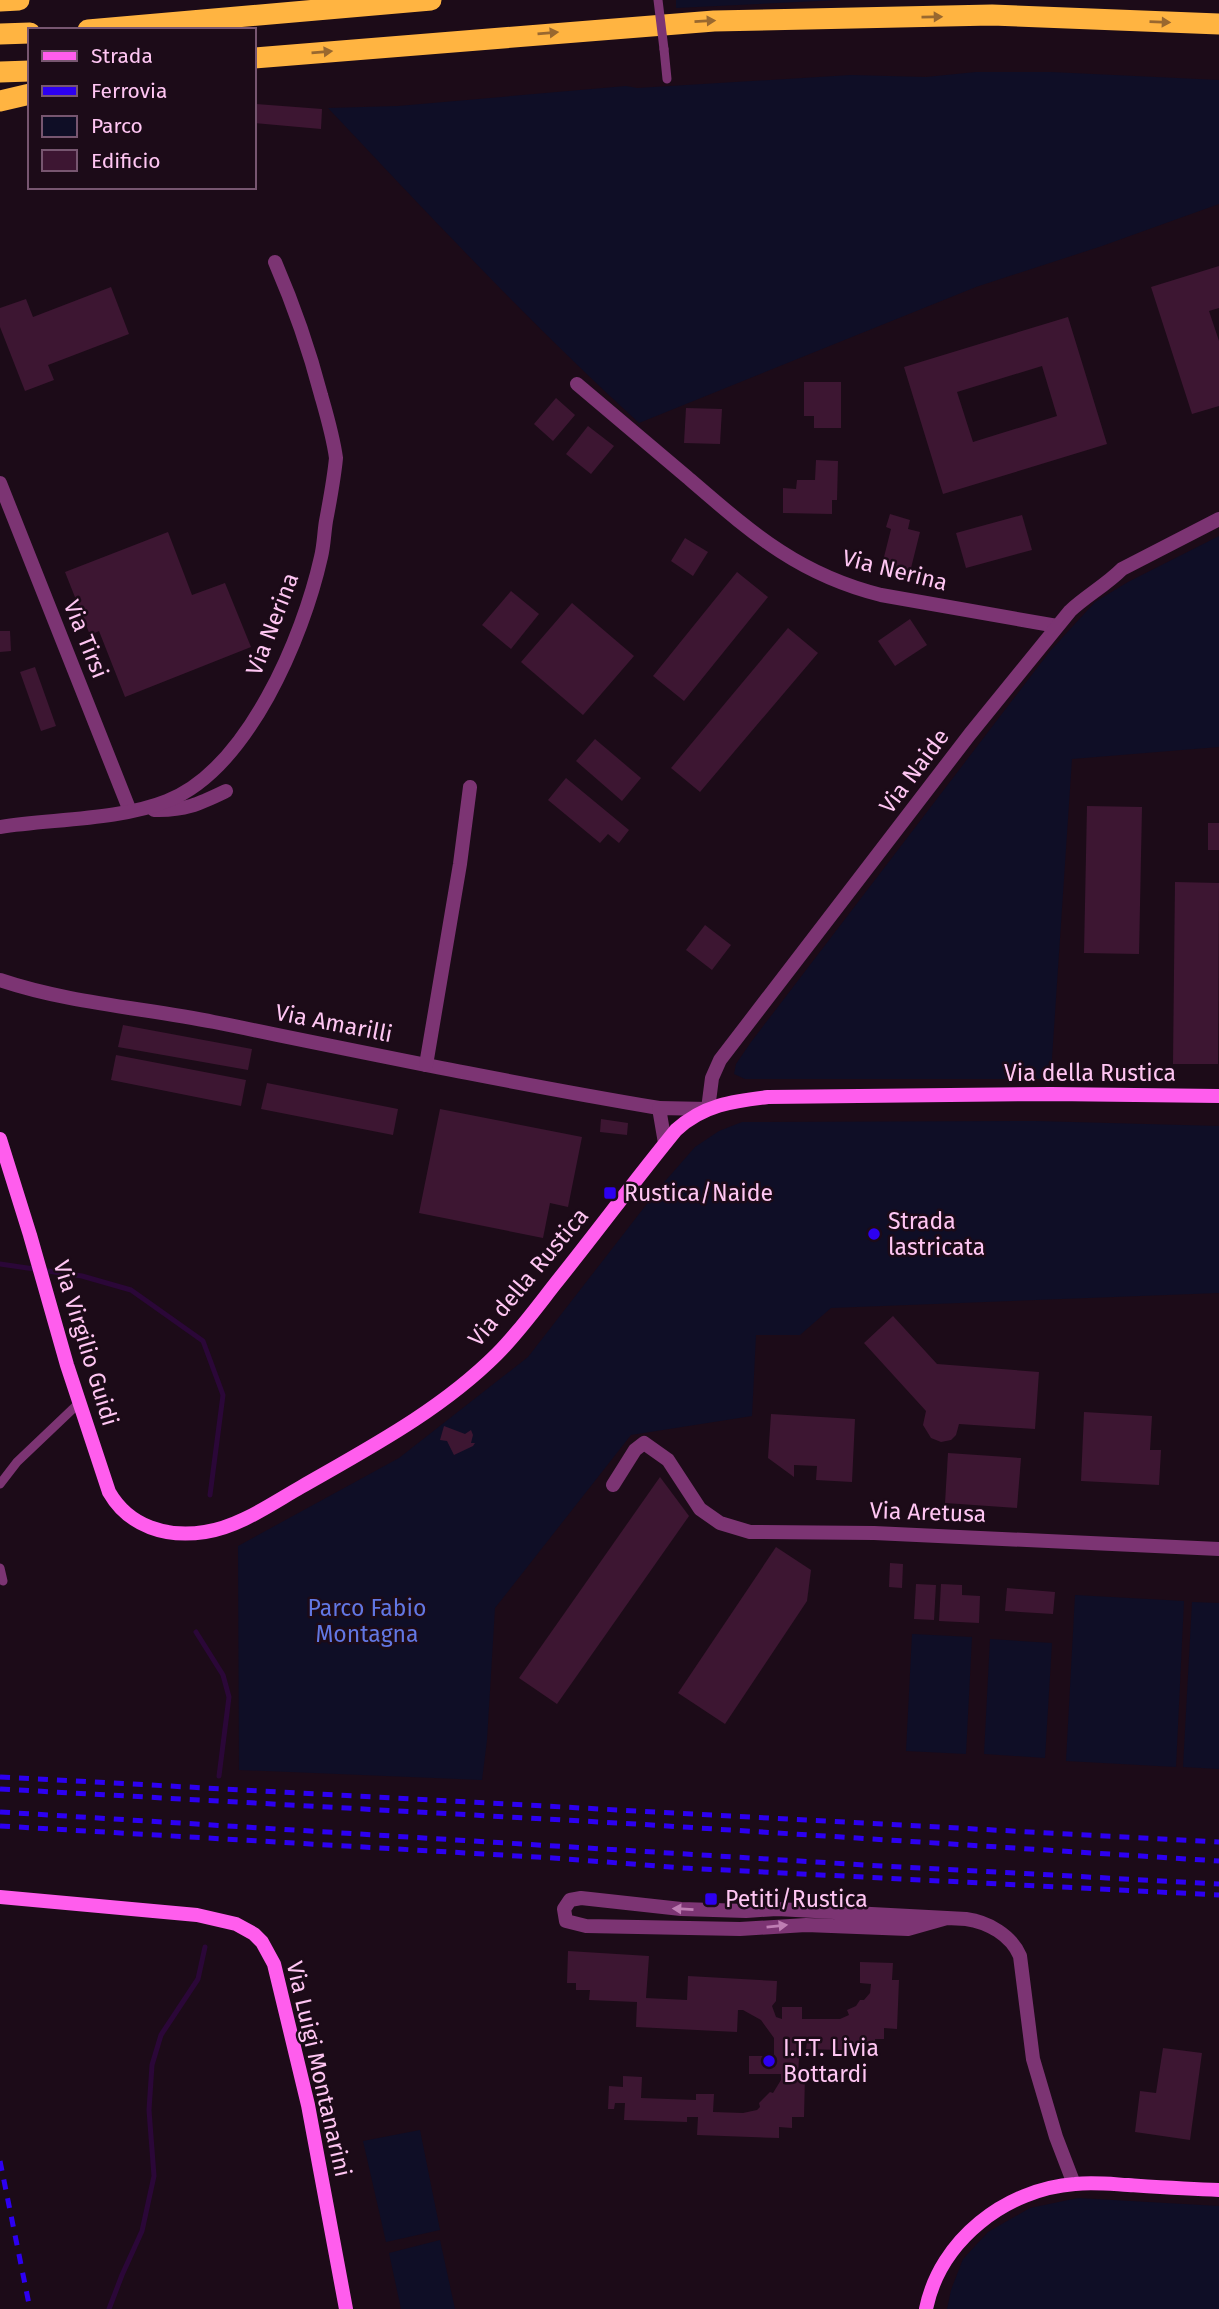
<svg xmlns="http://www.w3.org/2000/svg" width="1219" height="2309" font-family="'Fira Sans',sans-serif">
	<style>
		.green { fill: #0f0e26 }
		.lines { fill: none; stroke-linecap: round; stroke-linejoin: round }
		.stream { stroke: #2b0738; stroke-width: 5 }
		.building { fill: #3d1632; fill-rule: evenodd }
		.lane { stroke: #7c3473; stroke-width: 9 }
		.street { stroke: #7c3473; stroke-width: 14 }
		.secondary { stroke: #ff5ded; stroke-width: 14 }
		.highway { stroke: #ffb441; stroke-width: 21 }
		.rail { stroke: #2d00f1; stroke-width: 5; stroke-dasharray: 10 9; stroke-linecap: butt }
		.lane-bridge { stroke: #7c3473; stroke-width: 9 }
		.oneway { fill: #99682f }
		.oneway2 { fill: #be7db3 }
		.poi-dot { fill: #2d00f1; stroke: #1c0b18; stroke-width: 2.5 }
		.labels { text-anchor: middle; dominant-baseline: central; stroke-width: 5; stroke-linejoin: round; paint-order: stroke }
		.street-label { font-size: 23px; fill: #ffc6f3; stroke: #1c0b18 }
		.poi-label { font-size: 23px; fill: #ffc6f3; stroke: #1c0b18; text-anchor: start }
		.park-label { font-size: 23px; fill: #6277e3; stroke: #1c0b18 }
	</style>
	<rect width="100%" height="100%" fill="#1c0b18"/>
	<g class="green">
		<path d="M676,0h163l-163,8z"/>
		<path d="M976,72h75l168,8v124l-117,42 -126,41 -337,136c-109,-100 -210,-208 -311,-315l70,-2 228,-20 11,2 214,-13 75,2z"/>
		<path d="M1219,536v211l-147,12 -20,299v21h-307l-11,-5 2,-10 15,-22 299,-391 45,-49 33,-20z"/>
		<path d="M1036,1121l183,5v167l-388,15 -31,27h-44l-4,81 -121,19 -136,173 -8,132 -5,40 -243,-10 -1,-224 161,-88 129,-101 132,-170 35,-40 24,-16 23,-9z"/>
		<path d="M1075,1595l109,6 -8,166 -110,-6z"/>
		<path d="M1192,1602l27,1v166l-36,-2z"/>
		<path d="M912,1634l60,3 -6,117 -60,-3z"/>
		<path d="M990,1639l62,4 -7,115 -61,-4z"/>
		<path d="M420,2130l20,100 -54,12 -23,-101z"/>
		<path d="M1078,2198l141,8v103h-272l4,-19 12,-31 25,-27 42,-24z"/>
		<path d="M440,2240l15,69h-54l-12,-56z"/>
	</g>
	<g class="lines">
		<g class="stream">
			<path d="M0,1264l82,12 49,14 72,51 20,54 -13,100"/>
			<path d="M196,1632l27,43 6,22 -10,79"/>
			<path d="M109,2309l13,-34 20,-44 12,-55 -5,-66 3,-45 9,-30 37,-56 7,-32"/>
		</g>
	</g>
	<g class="building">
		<path d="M256,104l66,5 -1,20 -67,-6z"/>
		<path d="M1219,266v42l-10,3 10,30v65l-27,8 -41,-127z"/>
		<path d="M111,287l18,47 -81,31 6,15 -29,11 -25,-64v-19l26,-9 7,18z"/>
		<path d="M1068,317l39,127 -164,50 -39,-127zM1042,366l15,50 -84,26 -16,-50z"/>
		<path d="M804,382h37v46h-27v-12h-10z"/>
		<path d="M556,398l19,17 -22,26 -19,-17z"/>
		<path d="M686,408l36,1 -2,35 -36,-1z"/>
		<path d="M588,426l26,20 -23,28 -25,-20z"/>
		<path d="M816,460l22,1 -1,39h-5v14l-49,-1v-25l13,1 1,-9h18z"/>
		<path d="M890,514l20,6 -2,9 12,3 -11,44 -28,-7 10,-40 -5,-2z"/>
		<path d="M1022,515l10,35 -66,18 -10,-35z"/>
		<path d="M168,532l24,63 33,-12 26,64 -126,50 -26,-66 -9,4 -25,-63z"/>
		<path d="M685,538l23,14 -15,24 -22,-15z"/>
		<path d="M737,572l31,25 -84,104 -31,-25z"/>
		<path d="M511,591l28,23 -28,35 -29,-24z"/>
		<path d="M572,603l62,53 -51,59 -62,-53z"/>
		<path d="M910,619l17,26 -32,21 -17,-25z"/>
		<path d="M788,628l30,25 -118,139 -29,-24z"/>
		<path d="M0,631h10l1,20 -11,1z"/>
		<path d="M35,667l21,59 -15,5 -21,-59z"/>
		<path d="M595,739l46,39 -19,23 -46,-40z"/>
		<path d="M566,778l63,52 -10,13 -11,-9 -8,9 -52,-43z"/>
		<path d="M1087,806l55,1 -3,147 -55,-1z"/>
		<rect x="1208" y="823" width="11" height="27"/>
		<path d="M1175,882l44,1 -1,181h-45z"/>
		<path d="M705,925l26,20 -19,25 -26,-20z"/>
		<path d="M123,1025l129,24 -4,21 -130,-23z"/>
		<path d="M116,1055l130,25 -5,26 -130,-26z"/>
		<path d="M267,1083l131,26 -5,26 -132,-26z"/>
		<path d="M440,1109l142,28 -14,70 -18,-4 -7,35 -124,-25z"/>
		<path d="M601,1119l27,4 -1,12 -27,-3z"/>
		<path d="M893,1316l44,48 102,8 -4,57 -76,-5 -3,11 -5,5 -10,2 -10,-4 -8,-13 3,-14 -62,-68z"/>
		<path d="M1084,1412l68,4 -2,34h11l-2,35 -78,-4z"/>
		<path d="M771,1414l84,5 -3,63 -36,-2 1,-14 -23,-1v12l-26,-19z"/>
		<path d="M444,1426l21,8 6,-4 2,5 -2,8h4l-2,3 -19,9 -7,-14 -7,-1z"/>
		<path d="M948,1453l73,5 -4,50 -72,-5z"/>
		<path d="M660,1477l29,39 -132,188 -38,-26z"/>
		<path d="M776,1547l35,23 -4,31 -82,123 -47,-31z"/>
		<path d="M890,1563l13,1 -1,24 -13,-1z"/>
		<path d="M916,1584l20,1 -2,35 -20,-1z"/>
		<path d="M941,1584l21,1v10l18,1 -1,27 -40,-2z"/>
		<path d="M1007,1588l48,4 -2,22 -48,-3z"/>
		<path d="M568,1951l81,5 -3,42 41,2 1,-24 89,5 -1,20 -4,5 4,11 6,2v-12h20v12h38l9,-4 -2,-5 9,-4 4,-6h4l6,-7 1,-9 -11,-1v-21l33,1 -1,17h7l-2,49 -13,-1v11h-9v12l-69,-2 1,-8h-7l-2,34h7l-1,42h-12v11l-13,-1v11l-82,-3 1,-18h-11v5l-63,-2 1,-17h-10l-1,6h-6l1,-23 14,1v-11l19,1 -1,21 55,2v-6h18l-1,18 30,1 14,-3 3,-3 -1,-4 11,-11 3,1 8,-13v-6h-32v-18h25v-18l-13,-18 -18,-10h-5l-1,22 -101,-5 1,-25 -48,-2 1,-10h-14v-7h-9z"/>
		<path d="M1163,2048l39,5 -12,87 -55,-8 5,-41 16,2z"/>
	</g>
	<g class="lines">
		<g class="lane">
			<path d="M664,49l3,30"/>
			<path d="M0,1484l17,-22 62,-59"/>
			<path d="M0,1568l3,13"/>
		</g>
		<g class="street">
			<path d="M577,384c37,31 73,62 110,93 64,55 110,97 194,118l176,31"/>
			<path d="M0,483l130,328"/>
			<path d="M154,810c31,1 45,-6 72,-19"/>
			<path d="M0,827c51,-8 120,-7 167,-26 81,-32 136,-164 154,-244 3,-12 3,-24 5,-36 4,-21 8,-42 10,-63 -3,-22 -9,-42 -15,-63 -12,-46 -27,-89 -46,-133"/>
			<path d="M0,980c68,23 144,28 214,42 148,30 296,61 445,86"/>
			<path d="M426,1065l34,-201 10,-77"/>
			<path d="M665,1143l-6,-35 49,1 4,-31 8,-18 250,-326 100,-123c16,-15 36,-26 52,-42l97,-50"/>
			<path d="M613,1485l22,-35 9,-7 24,17 32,49 20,14 30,9 124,1 345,16"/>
			<path d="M947,1918l-39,11 -102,-4 -66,4 -154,-3 -20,-5 -2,-12 6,-9 11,-2 100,11 65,2 31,-2 189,10c22,3 45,16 54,37l13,103 23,78 18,47"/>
		</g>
		<g class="secondary">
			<path d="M0,1139l30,96 37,130 42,127c20,35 58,46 96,40 34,-5 66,-28 96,-45 68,-39 140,-77 196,-133 21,-21 40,-47 58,-70 41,-51 80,-104 121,-154 27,-25 57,-29 92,-33l283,-3 168,2"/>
			<path d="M0,1897l197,18 39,9 18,10 8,8 12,22 34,141 38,204"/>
			<path d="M926,2309c14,-69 80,-120 149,-125 18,-2 36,0 53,1 31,2 61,4 91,5"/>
		</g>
		<g class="highway">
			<path d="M0,1l19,-1"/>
			<path d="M88,30l343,-30"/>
			<path d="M0,34l30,-1"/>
			<path d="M254,58l460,-37 278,-6 227,9"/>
			<path d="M0,72l30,-1"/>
			<path d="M0,101l30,-7"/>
		</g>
		<g class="rail">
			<path d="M0,1777l1219,65"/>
			<path d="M0,1789l636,35 583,37"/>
			<path d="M0,1812l865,53 354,19"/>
			<path d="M0,1826l553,32 131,10 535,27"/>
			<path d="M0,2161l30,148"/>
		</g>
		<path class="lane-bridge" d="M658,0l6,49"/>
	</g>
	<defs><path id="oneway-solid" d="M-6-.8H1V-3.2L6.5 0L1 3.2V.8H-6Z" transform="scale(1.75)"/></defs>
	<g class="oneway">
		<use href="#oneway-solid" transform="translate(932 17) rotate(-1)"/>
		<use href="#oneway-solid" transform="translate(705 21) rotate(-3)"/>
		<use href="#oneway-solid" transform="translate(1160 22) rotate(2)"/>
		<use href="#oneway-solid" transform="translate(548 33) rotate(-5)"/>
		<use href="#oneway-solid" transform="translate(322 52) rotate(-5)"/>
	</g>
	<g class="oneway2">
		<use href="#oneway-solid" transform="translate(683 1909) rotate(-177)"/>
		<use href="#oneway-solid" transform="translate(777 1926) rotate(-6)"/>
	</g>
	<g class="poi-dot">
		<rect x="603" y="1186" width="14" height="14" rx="3.5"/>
		<circle cx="874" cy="1234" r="7"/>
		<rect x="704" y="1892" width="14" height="14" rx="3.5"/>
		<circle cx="769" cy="2061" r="7"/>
	</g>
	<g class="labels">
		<g class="street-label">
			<text transform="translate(895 570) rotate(14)">Via Nerina</text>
			<text transform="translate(272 624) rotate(-69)">Via Nerina</text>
			<text transform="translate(86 639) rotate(68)">Via Tirsi</text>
			<text transform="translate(914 771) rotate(-53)">Via Naide</text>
			<text transform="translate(334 1023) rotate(11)">Via Amarilli</text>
			<text x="1090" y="1073">Via della Rustica</text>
			<text transform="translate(528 1277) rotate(-50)">Via della Rustica</text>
			<text transform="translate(86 1343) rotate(73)">Via Virgilio Guidi</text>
			<text transform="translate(928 1512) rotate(2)">Via Aretusa</text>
			<text transform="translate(319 2069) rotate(77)">Via Luigi Montanarini</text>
		</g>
		<g class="poi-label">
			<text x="624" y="1193">Rustica/Naide</text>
			<text x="888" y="1221">Strada<tspan x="888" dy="26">lastricata</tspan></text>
			<text x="725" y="1899">Petiti/Rustica</text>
			<text x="783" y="2048">I.T.T. Livia<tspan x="783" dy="26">Bottardi</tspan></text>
		</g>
		<g class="park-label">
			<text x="367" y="1608">Parco Fabio<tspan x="367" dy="26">Montagna</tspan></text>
		</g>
	</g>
	<rect x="28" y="28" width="228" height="161" fill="#1c0b18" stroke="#775670" stroke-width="2"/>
	<rect x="42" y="51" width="35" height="10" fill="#ff5ded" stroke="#775670" stroke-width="2"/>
	<text x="91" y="63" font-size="21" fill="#ffc6f3">Strada</text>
	<rect x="42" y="86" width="35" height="10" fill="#2d00f1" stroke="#775670" stroke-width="2"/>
	<text x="91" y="98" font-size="21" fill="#ffc6f3">Ferrovia</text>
	<rect x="42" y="116" width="35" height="21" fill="#0f0e26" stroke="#775670" stroke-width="2"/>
	<text x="91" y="133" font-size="21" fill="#ffc6f3">Parco</text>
	<rect x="42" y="150" width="35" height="21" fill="#3d1632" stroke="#775670" stroke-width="2"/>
	<text x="91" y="168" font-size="21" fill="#ffc6f3">Edificio</text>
</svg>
